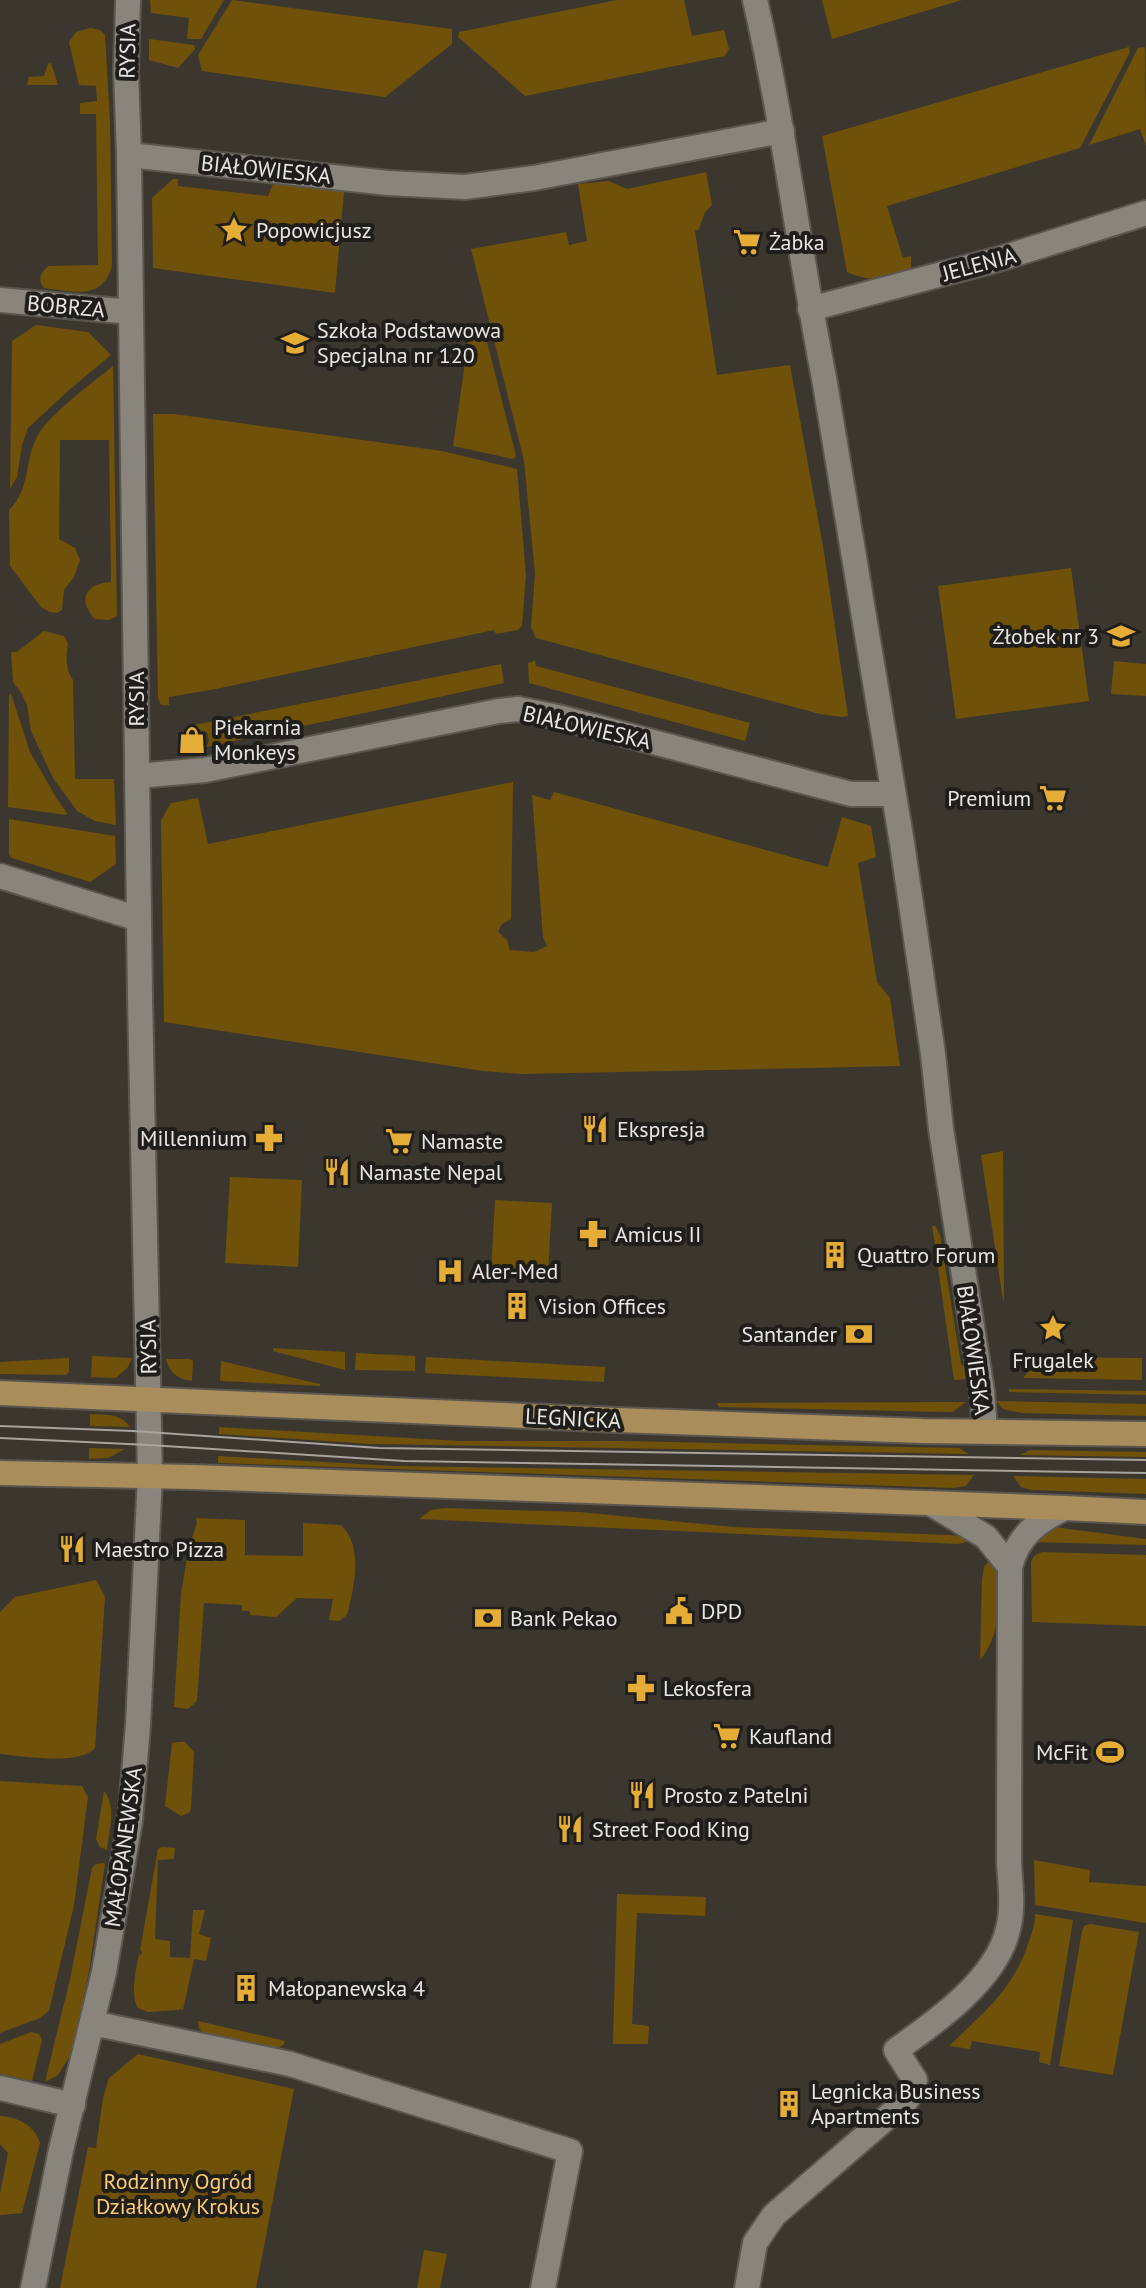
<svg xmlns="http://www.w3.org/2000/svg" width="1146" height="2288" font-family="'PT Sans',sans-serif">
	<style>
		.green { fill: #705109 }
		.lines { fill: none; stroke-linecap: round; stroke-linejoin: round }
		.minor-casing { stroke: #5a5650; stroke-width: 28 }
		.major-casing { stroke: #5a5650; stroke-width: 28 }
		.minor { stroke: #8a857c; stroke-width: 24 }
		.major { stroke: #a98d5a; stroke-width: 24 }
		.tram { stroke: #a7a39e; stroke-width: 2 }
		.labels { text-anchor: middle; dominant-baseline: central; stroke-width: 8; stroke-linejoin: round; paint-order: stroke }
		.street-label { font-size: 22px; fill: #e9e6e2; stroke: #201e1b }
		.poi-label { font-size: 22px; fill: #e9e6e2; stroke: #201e1b; text-anchor: start }
		.park-label { font-size: 22px; fill: #ffcd6f; stroke: #201e1b }
	</style>
	<rect width="100%" height="100%" fill="#3b372f"/>
	<g class="green">
		<path d="M150,0h74l-23,39h-14l2,-21 -38,-5z"/>
		<path d="M232,0l220,29v15l-67,53 -183,-26 -4,-16z"/>
		<path d="M617,0h67l8,36 32,-6 5,19 -4,7 -200,40 -67,-59 1,-5z"/>
		<path d="M822,0h140l-130,39z"/>
		<path d="M90,28l10,2 5,5 5,86 2,145c-10,36 -40,25 -68,22 -7,-7 -3,-18 5,-22l49,-1 -2,-151h-16v-11l17,-2 -1,-15 -17,-1 -10,-43 7,-10z"/>
		<path d="M149,39l45,6 1,4 -17,19 -29,-8z"/>
		<path d="M1129,47l1,5 -50,96 -193,58 16,52 8,-2v20c-18,5 -47,5 -64,-4l-25,-136z"/>
		<path d="M1145,47l1,99 -6,-17 -51,16 49,-97z"/>
		<path d="M51,63l7,22h-31l2,-8 15,-1 4,-12z"/>
		<path d="M706,172l6,33 -7,7 -6,17 -4,2 22,144 73,-10 34,187 24,164 -6,1 -22,-3 -284,-76 -5,-11 4,-54 -11,-112 -53,-212 95,-17 3,13 18,-4 -9,-57 31,-3 18,8z"/>
		<path d="M173,179h5v7l90,10 6,-14 70,10 -9,101 -182,-25 -1,-70z"/>
		<path d="M36,325l52,7 23,23 -42,35 -41,38 -6,17 -5,32 -7,12 2,-148z"/>
		<path d="M469,336l17,2 30,118 -3,3 -60,-13z"/>
		<path d="M113,366l4,250 -8,4 -14,-1c-18,-19 -9,-36 16,-37l-2,-142h-49l-1,99 16,9 5,12 -6,17 -10,13 -2,20 -5,3 -7,-1 -9,-5 -31,-41 -1,-56c22,-21 15,-51 29,-75 12,-21 55,-53 75,-69z"/>
		<path d="M153,414h21l268,37 75,18 9,106 -4,51 -4,4 -22,4 -2,-4 -278,59 -47,8v8h-8l-3,-7z"/>
		<path d="M1071,568l18,133 -133,18 -18,-133z"/>
		<path d="M44,631l20,5 4,7c-2,13 -3,25 5,37l2,99h39l2,46 -21,-4 -18,-10 -24,-33 -22,-47 -4,-26 -5,-11 -9,-12 -2,-30h6z"/>
		<path d="M535,661l1,5 214,57 -5,18 -216,-58 -1,-20z"/>
		<path d="M1114,661l32,3v32l-35,-2z"/>
		<path d="M501,664l3,19 -298,64 3,-6 -2,-9 -18,-6z"/>
		<path d="M11,694l19,58 27,47 10,14 -1,2 -58,-8 1,-112z"/>
		<path d="M513,782l-2,137 -9,5 -4,8 9,8 3,10 24,2 13,-6 -4,-9 -11,-142 18,5 4,-8 274,75 14,-50 29,9 5,31 -18,6 19,119 13,16 10,68 -377,8 -40,-3 -319,-49 -3,-202 10,-17 27,-5 10,46z"/>
		<path d="M9,819l106,17 1,28 -26,18 -78,-24 -3,-4z"/>
		<path d="M1003,1151l1,149h-1l-22,-145z"/>
		<path d="M230,1177l72,3 -4,87 -73,-4z"/>
		<path d="M495,1200l57,3 -4,72 -57,-3z"/>
		<path d="M932,1225l4,2 4,8 21,129 7,6 2,9 -16,1z"/>
		<path d="M273,1348l72,4v18l-72,-19z"/>
		<path d="M356,1353l59,3v15l-60,-1z"/>
		<path d="M92,1356l40,2 -4,9 -12,11 -25,-1z"/>
		<path d="M426,1357l179,10 -1,15 -179,-9z"/>
		<path d="M1041,1357l101,1v22l-119,-2z"/>
		<path d="M69,1358v14l-3,3 -66,-1v-12z"/>
		<path d="M166,1359h24l3,2 -1,20c-15,-2 -22,-8 -26,-22z"/>
		<path d="M221,1361l99,23v2l-100,-5z"/>
		<path d="M1009,1389l137,2v4l-137,-3z"/>
		<path d="M996,1401l150,3v12l-124,-3 -19,-4z"/>
		<path d="M966,1402l-13,10h-9l-225,-5 -2,-4z"/>
		<path d="M90,1414c16,1 31,-1 40,13l-40,-1z"/>
		<path d="M219,1427l241,14h164l335,7 10,6 -599,-10 -151,-10z"/>
		<path d="M89,1448l36,1 -17,9 -19,1z"/>
		<path d="M1030,1450l116,2v5l-126,-2z"/>
		<path d="M218,1456l176,10 580,9 -8,11 -13,2 -735,-25z"/>
		<path d="M1013,1476l133,3v15l-115,-4 -10,-3z"/>
		<path d="M444,1508l136,4 153,15 217,8 15,2 9,3 -16,4 -539,-25 12,-9z"/>
		<path d="M196,1518l49,2v35l58,1v-33l38,2c23,22 13,62 6,90l-8,6 -10,-1 4,-21 -36,-1 -21,19 -26,-2v-4h-8v-6l-38,-2 -7,98 -9,8 -14,-2 7,-113 7,-42 9,-30z"/>
		<path d="M1054,1527l92,12v6l-116,-3z"/>
		<path d="M1042,1552l104,3v71l-114,-4 -1,-60 3,-6z"/>
		<path d="M990,1560l8,7c2,29 3,69 -18,93l2,-80 2,-13z"/>
		<path d="M96,1580l9,17 -10,151c-16,18 -72,8 -95,6v-142l15,-15z"/>
		<path d="M179,1742h6l9,10 -3,57 -2,4 -8,3 -16,-10 7,-63z"/>
		<path d="M0,1781l82,5 6,11 -14,108 -25,106 -9,7 -40,15z"/>
		<path d="M104,1791c13,15 5,40 3,59l-7,-3 -4,-8z"/>
		<path d="M162,1847l13,1 -1,11 -16,1 -3,79 15,2v16l20,1 3,-48h12l-6,24 12,4 -5,23 -12,-2 -11,51 -3,-1 -1,1 -31,2 -10,-4c-8,-13 -2,-39 1,-54l2,1 1,-3 -2,-2 18,-101z"/>
		<path d="M1034,1860l56,10 -1,12 57,4v37l-111,-18z"/>
		<path d="M103,1863l2,1 -16,107 -16,80 -15,24 -13,7 25,-103 22,-111 4,-4z"/>
		<path d="M617,1894l89,3 -1,19 -68,-3 -5,111 17,2 -1,18h-35z"/>
		<path d="M1035,1914l38,6 -23,145 -11,-3 1,-10 -68,-11 -2,8 -21,-3c34,-33 64,-56 79,-102 4,-10 7,-20 7,-30z"/>
		<path d="M1090,1924l49,8 -26,143 -54,-9 23,-135 2,-5z"/>
		<path d="M198,2021l87,20 -1,3 -8,6 -71,-14 -6,-8z"/>
		<path d="M31,2032l8,2 3,6 -10,41 -32,-6v-31z"/>
		<path d="M138,2054l156,35 -38,199h-196l28,-141 8,1 7,-50 6,-20z"/>
		<path d="M0,2116c17,1 35,9 40,27l-18,70 -22,2v-21l8,-41 -8,-9z"/>
		<path d="M424,2250l23,4 -7,34h-23z"/>
	</g>
	<g class="lines">
		<g class="minor-casing">
			<g id="minor">
				<path d="M755,0c29,125 44,252 69,378l78,465 31,211 8,75 41,262 3,40"/>
				<path d="M129,155l259,28 77,4 69,-9 248,-47"/>
				<path d="M0,300l131,12"/>
				<path d="M810,309l189,-50 147,-46"/>
				<path d="M137,776l68,-6 294,-59 19,-2 44,9 289,76h42"/>
				<path d="M0,876l139,43"/>
				<path d="M930,1503l56,34 24,30"/>
				<path d="M92,2023l198,41 280,87 -27,137"/>
				<path d="M0,2088l73,17"/>
				<path d="M33,2288l28,-138 43,-178 26,-151 8,-96 12,-249 -10,-479 -11,-842 -3,-83 2,-72"/>
				<path d="M747,2288l8,-45 19,-28 132,-114 7,-12 2,-9 -19,-30c40,-28 101,-71 112,-121 6,-22 2,-46 1,-68l1,-294c8,-32 28,-46 55,-59"/>
			</g>
		</g>
		<g class="major-casing">
			<g id="major">
				<path d="M0,1393l617,27 306,11 223,3"/>
				<path d="M0,1473l192,4 873,31 81,4"/>
			</g>
		</g>
		<use href="#minor" class="minor"/>
		<use href="#major" class="major"/>
		<g class="tram">
			<path d="M0,1426l133,5 246,17 767,12"/>
			<path d="M0,1438l149,7 255,16 742,12"/>
		</g>
	</g>
	<defs>
		<g id="sight-bare" transform="scale(2.16)"><path d="M0-6L1.8-2.2L6-1.7L2.9 1.2L3.7 5.4L0 3.3L-3.7 5.4L-2.9 1.2L-6-1.7L-1.8-2.2Z" fill="#e5ad36" stroke="#201e1b" stroke-width="2.5" paint-order="stroke"/></g>
		<g id="supermarket-bare" transform="scale(2.16)"><path d="M-6-5.5h2.5l.6 2H6L4.5 2H-2.5L-4.4-4H-6ZM-1.5 3.2a1.3 1.3 0 1 0 .1 0ZM3 3.2a1.3 1.3 0 1 0 .1 0Z" fill="#e5ad36" stroke="#201e1b" stroke-width="2.5" paint-order="stroke"/></g>
		<g id="school-bare" transform="scale(2.16)"><path d="M0-5L7-2L0 1L-7-2ZM-4 1L0 2.5L4 1V4Q0 6-4 4Z" fill="#e5ad36" stroke="#201e1b" stroke-width="2.5" paint-order="stroke"/></g>
		<g id="shop-bare" transform="scale(2.16)"><path d="M-5-2.5h2.3a2.7 3.5 0 0 1 5.4 0H5L5.5 6h-11ZM-1.5-2.5h3a1.5 2.3 0 0 0-3 0Z" fill="#e5ad36" stroke="#201e1b" stroke-width="2.5" paint-order="stroke"/></g>
		<g id="restaurant-bare" transform="scale(2.16)"><path d="M-5-6h1v4h1v-4h1v4h1v-4h1v5L-1.5 .5V6h-2V.5L-5-1ZM5-6V6H3V1.5H1.5Q1.5-4 5-6Z" fill="#e5ad36" stroke="#201e1b" stroke-width="2.5" paint-order="stroke"/></g>
		<g id="pharmacy-bare" transform="scale(2.16)"><path d="M-2-6h4v4h4v4h-4v4h-4v-4h-4v-4h4Z" fill="#e5ad36" stroke="#201e1b" stroke-width="2.5" paint-order="stroke"/></g>
		<g id="building-bare" transform="scale(2.16)"><path d="M-4-6H4V6H1V3H-1V6H-4ZM-2.5-4.3h1.7v1.8h-1.7ZM.8-4.3h1.7v1.8H.8ZM-2.5-1h1.7V.8h-1.7ZM.8-1h1.7V.8H.8Z" fill="#e5ad36" stroke="#201e1b" stroke-width="2.5" paint-order="stroke"/></g>
		<g id="hospital-bare" transform="scale(2.16)"><path d="M-5-5h3v3.5h4V-5h3V5h-3V1.5h-4V5h-3Z" fill="#e5ad36" stroke="#201e1b" stroke-width="2.5" paint-order="stroke"/></g>
		<g id="bank-bare" transform="scale(2.16)"><path d="M-6-4H6V4H-6ZM0-2.3a2.3 2.3 0 1 0 0 4.6a2.3 2.3 0 1 0 0-4.6Z" fill="#e5ad36" stroke="#201e1b" stroke-width="2.5" paint-order="stroke"/></g>
		<g id="civic-bare" transform="scale(2.16)"><path d="M-.6-6.5H3V-4.5H.6V-3L4-1V1h2V6H-6V1h2V-1L-.6-3ZM-1.2 2.5V6h2.4V2.5Z" fill="#e5ad36" stroke="#201e1b" stroke-width="2.5" paint-order="stroke"/></g>
		<g id="stadium-bare" transform="scale(2.16)"><path d="M0-5a6.5 5 0 1 0 0 10a6.5 5 0 1 0 0-10ZM-3.5-1.8h7v3.6h-7Z" fill="#e5ad36" stroke="#201e1b" stroke-width="2.5" paint-order="stroke"/></g>
	</defs>
	<g fill-rule="evenodd">
		<use href="#sight-bare" x="234" y="230"/>
		<use href="#supermarket-bare" x="747" y="242"/>
		<use href="#school-bare" x="295" y="343"/>
		<use href="#school-bare" x="1121" y="636"/>
		<use href="#shop-bare" x="192" y="740"/>
		<use href="#supermarket-bare" x="1053" y="798"/>
		<use href="#restaurant-bare" x="595" y="1129"/>
		<use href="#pharmacy-bare" x="269" y="1138"/>
		<use href="#supermarket-bare" x="399" y="1141"/>
		<use href="#restaurant-bare" x="337" y="1172"/>
		<use href="#pharmacy-bare" x="593" y="1234"/>
		<use href="#building-bare" x="835" y="1255"/>
		<use href="#hospital-bare" x="450" y="1271"/>
		<use href="#building-bare" x="517" y="1306"/>
		<use href="#sight-bare" x="1053" y="1328"/>
		<use href="#bank-bare" x="859" y="1334"/>
		<use href="#restaurant-bare" x="72" y="1549"/>
		<use href="#civic-bare" x="679" y="1611"/>
		<use href="#bank-bare" x="488" y="1618"/>
		<use href="#pharmacy-bare" x="641" y="1688"/>
		<use href="#supermarket-bare" x="727" y="1736"/>
		<use href="#stadium-bare" x="1110" y="1752"/>
		<use href="#restaurant-bare" x="642" y="1795"/>
		<use href="#restaurant-bare" x="570" y="1829"/>
		<use href="#building-bare" x="246" y="1988"/>
		<use href="#building-bare" x="789" y="2104"/>
	</g>
	<g class="labels">
		<g class="street-label">
			<text transform="translate(127 51) rotate(-89)">RYSIA</text>
			<text transform="translate(266 169) rotate(6)">BIAŁOWIESKA</text>
			<text transform="translate(979 264) rotate(-15)">JELENIA</text>
			<text transform="translate(66 306) rotate(5)">BOBRZA</text>
			<text transform="translate(136 699) rotate(-90)">RYSIA</text>
			<text transform="translate(587 727) rotate(13)">BIAŁOWIESKA</text>
			<text transform="translate(148 1347) rotate(-91)">RYSIA</text>
			<text transform="translate(974 1350) rotate(82)">BIAŁOWIESKA</text>
			<text transform="translate(573 1418) rotate(3)">LEGNICKA</text>
			<text transform="translate(123 1847) rotate(-82)">MAŁOPANEWSKA</text>
		</g>
		<g class="poi-label">
			<text x="256" y="230">Popowicjusz</text>
			<text x="769" y="242">Żabka</text>
			<text x="317" y="330">Szkoła Podstawowa<tspan x="317" dy="25">Specjalna nr 120</tspan></text>
			<text x="1099" y="636" text-anchor="end">Żłobek nr 3</text>
			<text x="214" y="727">Piekarnia<tspan x="214" dy="25">Monkeys</tspan></text>
			<text x="1031" y="798" text-anchor="end">Premium</text>
			<text x="617" y="1129">Ekspresja</text>
			<text x="247" y="1138" text-anchor="end">Millennium</text>
			<text x="421" y="1141">Namaste</text>
			<text x="359" y="1172">Namaste Nepal</text>
			<text x="615" y="1234">Amicus II</text>
			<text x="857" y="1255">Quattro Forum</text>
			<text x="472" y="1271">Aler-Med</text>
			<text x="539" y="1306">Vision Offices</text>
			<text x="837" y="1334" text-anchor="end">Santander</text>
			<text x="1053" y="1360" text-anchor="middle">Frugalek</text>
			<text x="94" y="1549">Maestro Pizza</text>
			<text x="701" y="1611">DPD</text>
			<text x="510" y="1618">Bank Pekao</text>
			<text x="663" y="1688">Lekosfera</text>
			<text x="749" y="1736">Kaufland</text>
			<text x="1088" y="1752" text-anchor="end">McFit</text>
			<text x="664" y="1795">Prosto z Patelni</text>
			<text x="592" y="1829">Street Food King</text>
			<text x="268" y="1988">Małopanewska 4</text>
			<text x="811" y="2091">Legnicka Business<tspan x="811" dy="25">Apartments</tspan></text>
		</g>
		<g class="park-label">
			<text x="178" y="2181">Rodzinny Ogród<tspan x="178" dy="25">Działkowy Krokus</tspan></text>
		</g>
	</g>
</svg>
